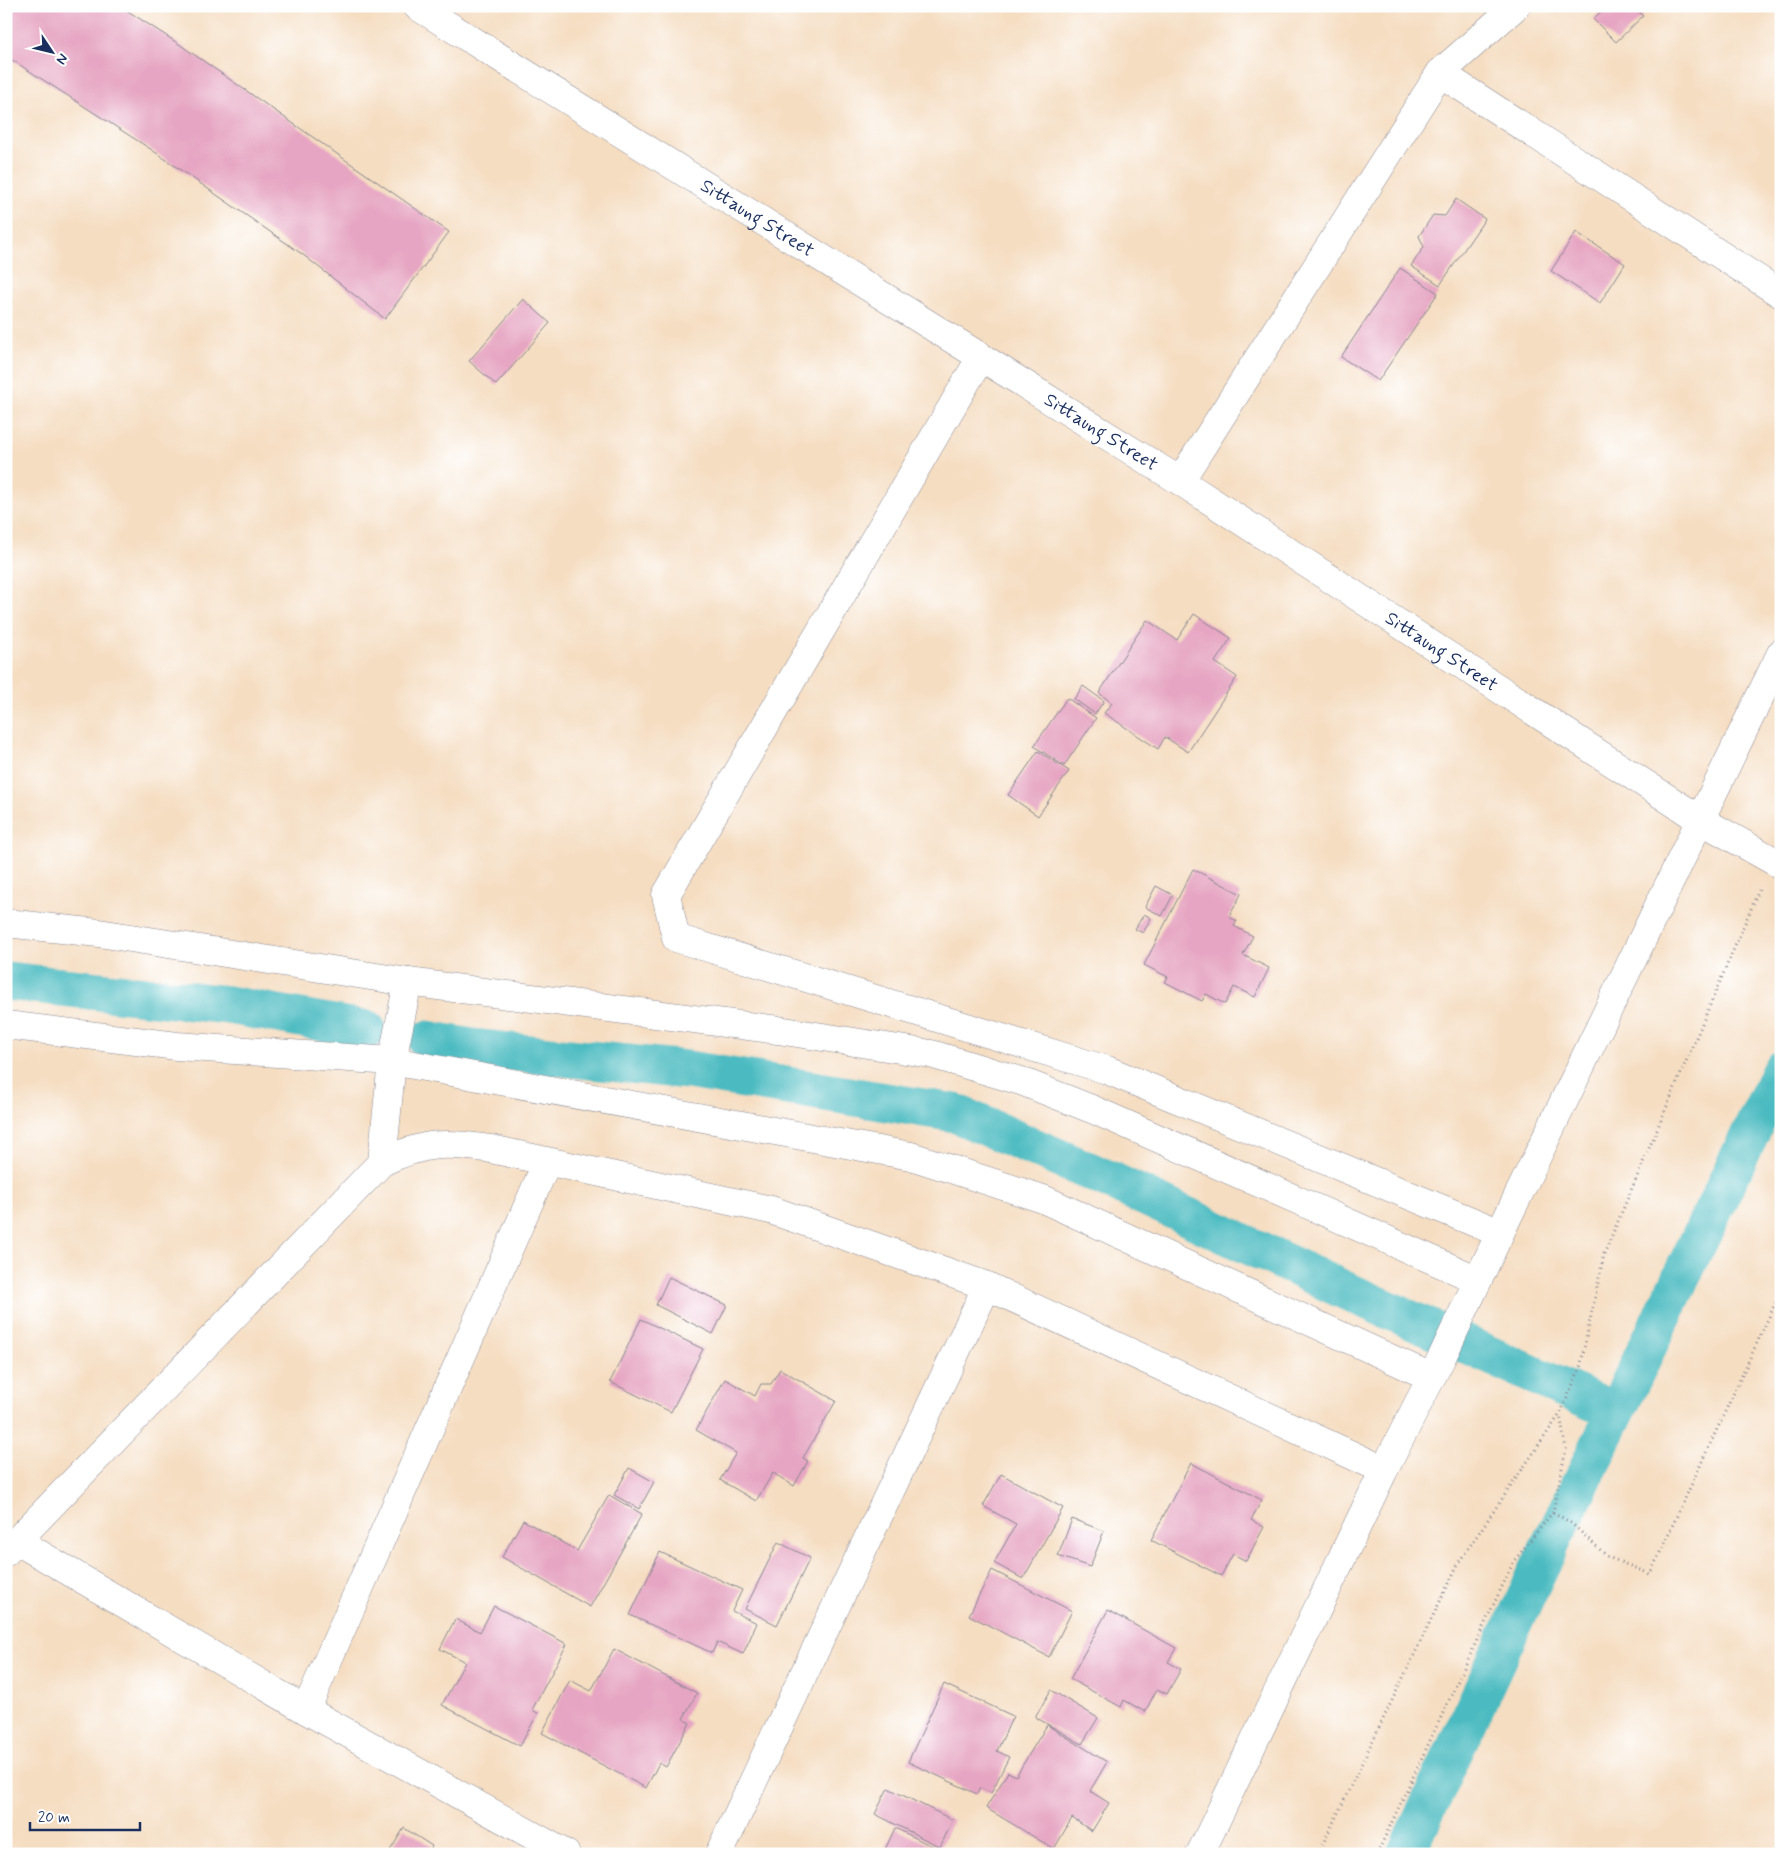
<svg xmlns="http://www.w3.org/2000/svg" width="1787" height="1860" font-family="Mynerve,sans-serif">
	<style>
		.lines { fill: none; stroke-linecap: round; stroke-linejoin: round }
		.canal { stroke: #4cbbc1; stroke-width: 39 }
		.building { fill: #e6a5c2 }
		.minor-casing { stroke: #888690; stroke-width: 29 }
		.path { stroke: #888690; stroke-width: 3; stroke-dasharray: 1 4; stroke-linecap: butt }
		.minor { stroke: #fff; stroke-width: 28 }
		.labels { text-anchor: middle; dominant-baseline: central; stroke-width: 4.5; stroke-linejoin: round; paint-order: stroke }
		.street-label { font-size: 19px; fill: #1b2f5e; stroke: #fff }
	</style>
	<rect width="100%" height="100%" fill="#fff"/>
	<filter id="ink" filterUnits="userSpaceOnUse"><feTurbulence type="fractalNoise" baseFrequency=".02" numOctaves="2"/><feDisplacementMap in="SourceGraphic" scale="10" xChannelSelector="R" yChannelSelector="G"/><feConvolveMatrix kernelMatrix="1 2 1 2 8 2 1 2 1" color-interpolation-filters="sRGB"/></filter>
	<filter id="wash" filterUnits="userSpaceOnUse"><feTurbulence type="fractalNoise" baseFrequency=".0096" numOctaves="4" result="noise"/><feDisplacementMap in="SourceGraphic" scale="20" xChannelSelector="R" yChannelSelector="G"/><feGaussianBlur stdDeviation="1.12" result="paint"/><feColorMatrix in="noise" values="0 0 0 0 0 0 0 0 0 0 0 0 0 0 0 0 0 1.4 0 .05"/><feComposite in="paint" operator="in"/></filter>
	<g filter="url(#wash)">
		<rect width="100%" height="100%" fill="#f5ddc1"/>
		<g class="lines">
			<g class="canal">
				<path d="M6,981l222,24 139,25"/>
				<path d="M427,1040l45,8 216,22 267,43 152,66 235,110 274,123"/>
				<path d="M1406,1854l146,-313 64,-129 165,-342"/>
			</g>
		</g>
		<g id="blocks">
			<g class="building">
				<path d="M6,6h114l59,38 270,188 -64,87 -83,-65 -150,-104 -146,-94z"/>
				<path d="M1607,6h27l9,10 -27,26 -23,-23z"/>
				<path d="M1456,199l29,20 -45,66 -29,-19 13,-19 -5,-11 14,-21 12,1z"/>
				<path d="M1576,232l49,32 -25,39 -49,-32z"/>
				<path d="M1400,268l38,25 -60,88 -37,-24z"/>
				<path d="M523,299l27,24 -54,62 -27,-24z"/>
				<path d="M1194,614l37,24 -16,24 22,15 -49,75 -23,-15 -7,12 -54,-36 8,-10 -13,-10 48,-73 30,20z"/>
				<path d="M1083,686l21,15 -9,13 -21,-15z"/>
				<path d="M1067,698l29,20 -32,48 -30,-20z"/>
				<path d="M1038,751l31,20 -31,45 -30,-21z"/>
				<path d="M1193,869l48,25 -12,23 8,4 -3,5 19,10 -10,19 26,13 -14,29 -21,-10 -9,17 -19,-10 -4,7 -37,-19 3,-5 -24,-12z"/>
				<path d="M1156,886l17,9 -11,21 -17,-9z"/>
				<path d="M1144,914l7,4 -8,15 -8,-4z"/>
				<path d="M669,1277l58,28 -14,29 -57,-29z"/>
				<path d="M641,1319l62,30 -32,63 -61,-30z"/>
				<path d="M780,1369l56,32 -33,57 5,3 -14,25 -21,-13 -17,28 -36,-21 16,-27 -40,-23 29,-51 30,17 6,-12h10z"/>
				<path d="M1191,1463l71,37 -11,20 13,7 -18,34 -13,-7 -12,22 -70,-36z"/>
				<path d="M629,1468l25,14 -15,27 -25,-14z"/>
				<path d="M1001,1474l62,34 -40,71 -29,-16 22,-39 -33,-18z"/>
				<path d="M609,1495l33,19 -52,93 -88,-50 21,-37 54,31z"/>
				<path d="M1072,1519l32,12 -14,36 -32,-11z"/>
				<path d="M778,1542l32,16 -33,67 -32,-16z"/>
				<path d="M660,1552l82,38 -10,21 25,12 -14,31 -26,-12 -5,11 -82,-38z"/>
				<path d="M992,1570l80,41 -23,46 -80,-42z"/>
				<path d="M494,1606l73,38 -35,66 6,3 -18,33 -78,-41 23,-43 -25,-13 15,-30 25,13z"/>
				<path d="M1108,1610l68,38 -8,14 13,7 -14,25 -10,-5 -12,23 -21,-12 -3,7 -51,-28z"/>
				<path d="M614,1649l83,44 -14,26 7,4 -24,44 -7,-4 -13,25 -104,-55 28,-53 21,11z"/>
				<path d="M944,1684l69,32 -16,35 12,6 -18,36 -11,-5 -3,6 -69,-32z"/>
				<path d="M1051,1690l47,28 -16,26 -47,-27z"/>
				<path d="M1047,1725l60,37 -17,29 19,12 -17,28 -20,-13 -18,31 -68,-41 22,-36 8,4z"/>
				<path d="M888,1788l65,32 -13,27 -65,-33z"/>
				<path d="M404,1828l28,18 -4,8h-40z"/>
				<path d="M895,1828l53,26h-65z"/>
			</g>
		</g>
	</g>
	<g filter="url(#ink)">
		<use href="#blocks" fill-opacity="0" stroke="#888690" stroke-width="1"/>
		<g class="lines">
			<g class="minor-casing">
				<g id="minor">
					<path id="s1" d="M417,6l763,475 519,338 82,46"/>
					<path d="M1440,73l341,221"/>
					<path d="M981,357l-315,538 10,43 431,132 393,163"/>
					<path d="M1180,481l260,-408 76,-67"/>
					<path d="M6,923l93,10 309,49 370,48 153,24 90,27 73,29 384,170"/>
					<path d="M6,1025l171,21 215,15 519,95 132,43 388,178"/>
					<path d="M382,1162l10,-101 16,-79"/>
					<path d="M17,1541l289,169 241,-548"/>
					<path d="M6,1552l376,-390c43,-20 63,-20 109,-13l280,61 216,76 397,184"/>
					<path d="M306,1710l260,144"/>
					<path d="M719,1854l268,-568"/>
					<path d="M1200,1854l184,-384 58,-113 58,-124 281,-580"/>
				</g>
			</g>
			<g class="path">
				<path d="M1553,1512l18,11 37,34 42,17 131,-283"/>
				<path d="M1318,1854l141,-292 101,-148 20,-46 24,-114 155,-364"/>
				<path d="M1377,1854l137,-293 39,-49 13,-63 -6,-34"/>
			</g>
			<use href="#minor" class="minor"/>
		</g>
	</g>
	<g class="labels">
		<g class="street-label">
			<text stroke="none"><textPath href="#s1" startOffset="401">Sittaung Street</textPath></text>
			<text stroke="none"><textPath href="#s1" startOffset="806">Sittaung Street</textPath></text>
			<text stroke="none"><textPath href="#s1" startOffset="1211">Sittaung Street</textPath></text>
		</g>
	</g>
	<rect width="1787" height="1860" fill="none" stroke="#fff" stroke-width="25"/>
	<g transform="translate(52 52) rotate(125)" stroke="#ffffff" stroke-width="4" paint-order="stroke">
	<path d="M0-4L9 19L0 12L-9 19Z" fill="#1b2f5e"/>
	<text y="-8" font-size="14" font-weight="bold" text-anchor="middle" fill="#1b2f5e">N</text>
	</g>
	<path d="M30 1822v8h110v-8" fill="none" stroke="#1b2f5e" stroke-width="2.5"/>
	<text x="38" y="1822" font-size="15" fill="#1b2f5e" stroke="#ffffff" stroke-width="4" paint-order="stroke">20 m</text>
</svg>
